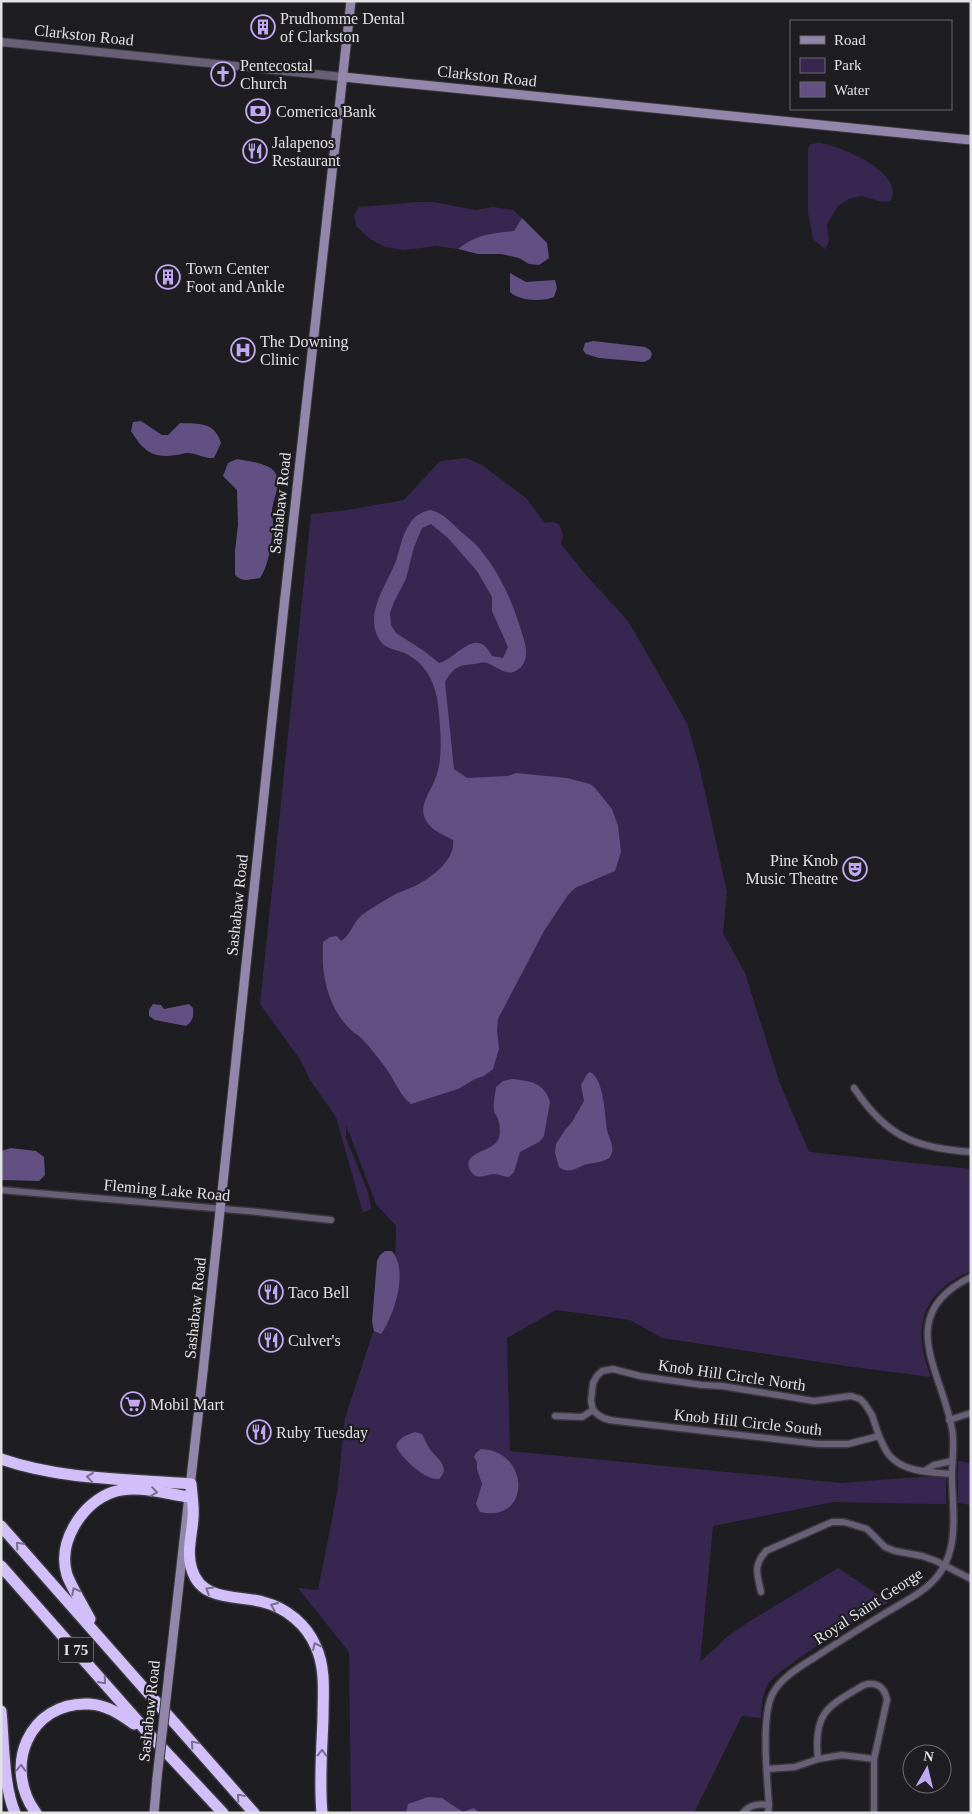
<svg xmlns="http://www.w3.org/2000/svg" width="972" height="1814" font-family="Georgia,serif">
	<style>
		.green { fill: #372750 }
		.water { fill: #625083; fill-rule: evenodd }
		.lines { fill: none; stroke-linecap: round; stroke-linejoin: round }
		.minor-casing { stroke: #39383c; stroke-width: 9 }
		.tertiary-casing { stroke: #39383c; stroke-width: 10 }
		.secondary-casing { stroke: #39383c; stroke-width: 11 }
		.motorway-casing { stroke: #39383c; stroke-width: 14 }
		.minor { stroke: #686077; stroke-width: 6 }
		.tertiary { stroke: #686077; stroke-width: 8 }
		.secondary { stroke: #9286ab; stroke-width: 9 }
		.motorway { stroke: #d2bff9; stroke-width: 11 }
		.secondary-bridge-casing { stroke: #39383c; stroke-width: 11; stroke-linecap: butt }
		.secondary-bridge { stroke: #9286ab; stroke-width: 9 }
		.oneway { stroke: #786e8d }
		.labels { text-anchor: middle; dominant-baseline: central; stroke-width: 4.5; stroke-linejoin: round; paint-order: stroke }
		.shield { fill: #1e1d21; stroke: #a7a6aa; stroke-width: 1 }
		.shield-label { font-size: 15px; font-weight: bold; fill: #e2e1e4 }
		.poi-label { font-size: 16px; fill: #e2e1e4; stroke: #1e1d21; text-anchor: start }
		.street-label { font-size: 16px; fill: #e2e1e4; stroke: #1e1d21 }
	</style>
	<rect width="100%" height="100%" fill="#1e1d21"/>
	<g class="green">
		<path d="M819,143c22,3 86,29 72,58l-9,1 -21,-6 -12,3 -11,7 -11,18 2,18 -4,7 -12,-10 -5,-26v-64l2,-5z"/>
		<path d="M419,202h15l41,8 18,-3 20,3 9,8 -8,13c-22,1 -39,4 -56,18l-21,-3 -33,4 -19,-3 -15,-8 -14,-13 -2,-11 5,-8z"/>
		<path d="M466,458l16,7 44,33 19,25 8,-1 6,2 4,11 -2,9 25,31 42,46 59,102 12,42 28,127 -4,41 22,40 34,108 30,71 162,17v102c-11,4 -18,9 -27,16 -29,24 -26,57 -13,90l-85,-11 -184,-28 -32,-18 -74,-10 -49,28 3,113 331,32 105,-8v29l-113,-2 -120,24 -13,136 28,-26 22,-15 88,-53 51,34c-33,20 -67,39 -98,62 -8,6 -17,12 -23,20 -6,11 -7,22 -7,34l-19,-2 -48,97h-343l-2,-161 -51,-64 20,2 19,-97 8,-75 50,-153 1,-39 -20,-22 -30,-79v13l22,54 3,17 -8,4 -27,-96 -26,-37 -9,-19 -41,-57 51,-490 36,-4 57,-10 36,-39z"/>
		<path d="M958,1461l13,2v42l-13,-2z"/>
	</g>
	<g class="water">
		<path d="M522,218l25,25 2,15 -10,7 -10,-1 -10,-6 -18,-4h-23l-20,-5c17,-14 34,-16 56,-18z"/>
		<path d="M510,273l16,9 29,-2 2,8 -3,9c-11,5 -35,4 -44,-5z"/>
		<path d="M593,341l52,6 5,3 2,4 -2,5 -6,3 -45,-4 -13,-4 -3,-4 2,-7z"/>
		<path d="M141,421l21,14h6l12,-12c19,1 34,-2 41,20l-7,15c-10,1 -17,-5 -27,-5 -3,0 -8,2 -11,2 -24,4 -33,-5 -45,-24l2,-9z"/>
		<path d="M237,459c11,2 29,4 37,12 8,10 0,27 -2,38 0,5 1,11 1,16 -1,16 -4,40 -13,53 -9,1 -18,5 -25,-3v-24l3,-26 -1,-35 -14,-14 5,-13z"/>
		<path d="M430,510c11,2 20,11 28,19 6,6 14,11 20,18 20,23 33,51 42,80 4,13 11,29 1,40 -12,13 -22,0 -34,-4 -3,-1 -9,0 -12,1 -17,1 -21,3 -30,18l9,87 13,9 41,-2 8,-3 51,5 23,6 5,4 17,21 6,17 3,26 -6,19 -40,17 -7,7 -24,36 -46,88 -1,11 2,19 -6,20 -9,7 -9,3 -17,10 -47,15c-11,-8 -17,-25 -26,-37 -7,-9 -14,-19 -22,-27 -3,-4 -8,-6 -12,-10 -24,-23 -30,-56 -28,-88l7,-5 7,-1 4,5c10,-6 12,-19 21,-26 9,-7 20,-13 30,-19 7,-4 14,-6 21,-9 17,-8 43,-27 40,-47 -11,-6 -25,-11 -29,-24 -4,-13 8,-27 12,-39 8,-21 4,-57 1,-79 -4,-21 -15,-38 -35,-46 -9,-3 -18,-4 -23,-13 -15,-25 8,-55 17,-78 4,-12 6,-26 13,-36 4,-8 12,-13 21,-15zM431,524l17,14 29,33 15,26v14l16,36 -5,11 -11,-2c-16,-31 -33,1 -53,7l-15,-12 -28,-18 -5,-8 -1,-12 4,-11 12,-23 8,-32 8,-19z"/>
		<path d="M153,1004l8,1 3,4 25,-5 4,4c1,8 0,13 -7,18l-31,-6 -6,-4v-6z"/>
		<path d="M590,1072c14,6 15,45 17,58 2,9 9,18 3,27 -4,5 -19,6 -26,8 -9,4 -16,9 -25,2l-4,-14 1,-9 9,-14 7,-8 12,-21 -3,-16 6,-11z"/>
		<path d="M512,1079c18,2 32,3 38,23l-6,34 -5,6 -19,10 -6,20 -5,5c-5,0 -10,-3 -15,-3 -10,1 -18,7 -24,-4 -9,-18 22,-18 28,-30 3,-5 2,-18 -1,-23 -1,-3 -3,-3 -3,-7 -1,-6 1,-16 2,-23l7,-6z"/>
		<path d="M11,1148l25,3 8,6 1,18 -6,6 -38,-1v-29z"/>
		<path d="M385,1251h7c17,20 2,64 -11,83l-7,-3 -2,-9 5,-61 3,-6z"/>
		<path d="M415,1432l7,2c3,6 6,13 10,18 8,8 18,17 7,27 -13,2 -38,-21 -43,-33 3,-9 11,-11 19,-14z"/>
		<path d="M481,1449c50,2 50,75 -1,63l-4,-8 6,-20 -5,-15v-7l-3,-5 2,-4z"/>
		<path d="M428,1797l14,1 21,14 11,-4 5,5h-73l2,-9z"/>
	</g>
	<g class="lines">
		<g class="minor-casing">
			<g id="minor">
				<path d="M854,1088c32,48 60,60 117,64"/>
				<path d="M1,1190l257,22 73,8"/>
				<path d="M593,1410l-2,-9 2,-18 4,-7 5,-5 11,-2 27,7 62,9 20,1 92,15 37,-5 9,3 5,5 7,11 7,21"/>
				<path d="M555,1416l27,1 11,-7c7,8 14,10 24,11l201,23h30l31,-8c3,6 6,15 11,20 15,17 42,16 62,18"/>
				<path d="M949,1420l22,-7"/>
				<path d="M926,1470l8,-5 18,-4"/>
				<path d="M761,1592c-4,-19 -8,-26 5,-41l66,-29h12l23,7 18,18 10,4 27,5 14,5 35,18"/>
				<path d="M818,1759c-5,-47 10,-53 46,-74 12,-4 21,2 23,15l-13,59v54"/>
				<path d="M767,1769l28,-2 23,-8 24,-4 32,4"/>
				<path d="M743,1813c7,-9 16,-9 26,-8"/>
				<path d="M768,1813l1,-8c-2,-27 -8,-86 3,-110 8,-17 29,-29 45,-39 23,-15 47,-30 70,-44 18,-11 40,-21 52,-38 6,-8 10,-18 12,-27 5,-23 1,-49 1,-72 0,-15 3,-31 0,-46 -10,-58 -59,-114 19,-152"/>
			</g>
		</g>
		<g class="tertiary-casing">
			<path id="tertiary" d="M1,42l342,35"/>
		</g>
		<g class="secondary-casing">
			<g id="secondary">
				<path d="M343,77l628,63"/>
				<path d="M169,1673l33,-292 82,-775 67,-605"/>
				<path d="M154,1813l3,-35"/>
			</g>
		</g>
		<g class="motorway-casing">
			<g id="motorway">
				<path d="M1,1459c61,21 126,20 190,25 1,11 3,23 2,34 -1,17 -7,35 -1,52 10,32 46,25 71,32 24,6 44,23 53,45 10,22 7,47 7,71 -1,31 -4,63 -1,95"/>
				<path d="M1,1526l253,287"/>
				<path d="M1,1566l149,169 73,78"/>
				<path d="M90,1619c-6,-11 -19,-33 -23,-44 -10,-33 15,-72 46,-83 24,-8 53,2 76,5"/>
				<path d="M1,1711c3,30 2,74 14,102"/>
				<path d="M36,1813c-34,-46 -7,-112 53,-109 18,1 31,10 45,20"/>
			</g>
		</g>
		<use href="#minor" class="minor"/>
		<use href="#tertiary" class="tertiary"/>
		<use href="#secondary" class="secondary"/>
		<use href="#motorway" class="motorway"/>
		<g class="secondary-bridge-casing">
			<path id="secondary-bridge" d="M157,1778l12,-105"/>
		</g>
		<use href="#secondary-bridge" class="secondary-bridge"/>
	</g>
	<defs><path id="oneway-chevron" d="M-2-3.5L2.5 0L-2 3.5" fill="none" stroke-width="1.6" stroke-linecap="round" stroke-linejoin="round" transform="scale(1.25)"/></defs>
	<g class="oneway">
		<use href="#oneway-chevron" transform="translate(90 1477) rotate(-173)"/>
		<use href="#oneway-chevron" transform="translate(154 1492) rotate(9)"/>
		<use href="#oneway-chevron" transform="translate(19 1545) rotate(-131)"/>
		<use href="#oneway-chevron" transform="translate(209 1590) rotate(-149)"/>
		<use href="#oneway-chevron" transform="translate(75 1591) rotate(-117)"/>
		<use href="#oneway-chevron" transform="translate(274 1606) rotate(-157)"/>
		<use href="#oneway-chevron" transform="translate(316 1646) rotate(-115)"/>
		<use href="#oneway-chevron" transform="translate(103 1681) rotate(49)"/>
		<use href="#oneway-chevron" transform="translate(194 1744) rotate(-131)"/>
		<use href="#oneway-chevron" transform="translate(322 1753) rotate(-89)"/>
		<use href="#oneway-chevron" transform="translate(21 1768) rotate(-88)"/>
		<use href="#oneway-chevron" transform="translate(240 1797) rotate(-131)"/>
	</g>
	<defs>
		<g id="building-ring" transform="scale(1.25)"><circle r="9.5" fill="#1e1d21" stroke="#c2a8f3" stroke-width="1.5"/><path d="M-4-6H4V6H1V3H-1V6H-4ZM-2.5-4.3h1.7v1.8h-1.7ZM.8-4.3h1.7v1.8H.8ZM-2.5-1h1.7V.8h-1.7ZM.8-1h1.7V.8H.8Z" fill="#c2a8f3"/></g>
		<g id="church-ring" transform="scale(1.25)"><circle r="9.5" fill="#1e1d21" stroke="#c2a8f3" stroke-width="1.5"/><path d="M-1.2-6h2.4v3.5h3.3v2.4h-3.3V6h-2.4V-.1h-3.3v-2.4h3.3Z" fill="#c2a8f3"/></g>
		<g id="bank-ring" transform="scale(1.25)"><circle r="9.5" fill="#1e1d21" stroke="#c2a8f3" stroke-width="1.5"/><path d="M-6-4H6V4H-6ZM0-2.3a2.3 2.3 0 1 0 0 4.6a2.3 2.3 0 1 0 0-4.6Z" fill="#c2a8f3"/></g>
		<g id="restaurant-ring" transform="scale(1.25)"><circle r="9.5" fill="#1e1d21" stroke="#c2a8f3" stroke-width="1.5"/><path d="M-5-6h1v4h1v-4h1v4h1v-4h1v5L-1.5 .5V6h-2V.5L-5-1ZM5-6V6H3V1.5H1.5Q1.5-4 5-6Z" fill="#c2a8f3"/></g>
		<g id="hospital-ring" transform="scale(1.25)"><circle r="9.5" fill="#1e1d21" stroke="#c2a8f3" stroke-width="1.5"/><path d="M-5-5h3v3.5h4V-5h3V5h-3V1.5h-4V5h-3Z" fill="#c2a8f3"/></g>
		<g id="theatre-ring" transform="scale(1.25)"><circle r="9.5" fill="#1e1d21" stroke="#c2a8f3" stroke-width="1.5"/><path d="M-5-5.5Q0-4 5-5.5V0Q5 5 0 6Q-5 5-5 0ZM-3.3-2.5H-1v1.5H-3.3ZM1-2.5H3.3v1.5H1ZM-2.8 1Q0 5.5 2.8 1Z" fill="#c2a8f3"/></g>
		<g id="supermarket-ring" transform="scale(1.25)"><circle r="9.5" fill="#1e1d21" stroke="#c2a8f3" stroke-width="1.5"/><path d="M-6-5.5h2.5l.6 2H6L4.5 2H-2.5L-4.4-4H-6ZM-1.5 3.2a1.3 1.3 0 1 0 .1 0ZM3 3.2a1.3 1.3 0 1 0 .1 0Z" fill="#c2a8f3"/></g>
	</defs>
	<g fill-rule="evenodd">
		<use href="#building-ring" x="263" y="27"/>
		<use href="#church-ring" x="223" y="74"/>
		<use href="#bank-ring" x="258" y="111"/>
		<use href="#restaurant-ring" x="255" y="151"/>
		<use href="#building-ring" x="168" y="277"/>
		<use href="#hospital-ring" x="243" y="350"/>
		<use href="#theatre-ring" x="855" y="869"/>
		<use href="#restaurant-ring" x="271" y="1292"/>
		<use href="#restaurant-ring" x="271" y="1340"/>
		<use href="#supermarket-ring" x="133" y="1404"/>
		<use href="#restaurant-ring" x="259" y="1432"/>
	</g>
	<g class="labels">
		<rect class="shield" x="58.5" y="1637.5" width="35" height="25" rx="4"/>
		<g class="shield-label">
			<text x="76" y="1650">I 75</text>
		</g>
		<g class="poi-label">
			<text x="280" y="18">Prudhomme Dental<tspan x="280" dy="18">of Clarkston</tspan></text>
			<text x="240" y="65">Pentecostal<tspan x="240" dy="18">Church</tspan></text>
			<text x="276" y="111">Comerica Bank</text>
			<text x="272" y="142">Jalapenos<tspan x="272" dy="18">Restaurant</tspan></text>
			<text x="186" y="268">Town Center<tspan x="186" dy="18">Foot and Ankle</tspan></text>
			<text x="260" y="341">The Downing<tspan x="260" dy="18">Clinic</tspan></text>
			<text x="838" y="860" text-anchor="end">Pine Knob<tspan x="838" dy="18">Music Theatre</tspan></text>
			<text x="288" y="1292">Taco Bell</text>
			<text x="288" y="1340">Culver's</text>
			<text x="150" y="1404">Mobil Mart</text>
			<text x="276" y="1432">Ruby Tuesday</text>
		</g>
		<g class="street-label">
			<text transform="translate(84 35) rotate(6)">Clarkston Road</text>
			<text transform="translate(487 76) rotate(6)">Clarkston Road</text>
			<text transform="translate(280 503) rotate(-84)">Sashabaw Road</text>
			<text transform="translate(237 905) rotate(-84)">Sashabaw Road</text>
			<text transform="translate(167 1190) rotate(5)">Fleming Lake Road</text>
			<text transform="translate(195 1308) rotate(-84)">Sashabaw Road</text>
			<text transform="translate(732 1375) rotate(8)">Knob Hill Circle North</text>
			<text transform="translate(748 1422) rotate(6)">Knob Hill Circle South</text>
			<text transform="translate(868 1606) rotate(-33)">Royal Saint George</text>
			<text transform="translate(149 1711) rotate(-84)">Sashabaw Road</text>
		</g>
	</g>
	<rect width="972" height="1814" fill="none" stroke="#e2e1e4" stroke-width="5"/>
	<rect x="790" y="20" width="162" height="90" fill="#1e1d21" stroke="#6c6b6f"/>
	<rect x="800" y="36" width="25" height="8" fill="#9286ab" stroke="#6c6b6f"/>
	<text x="834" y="45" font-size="15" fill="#e2e1e4">Road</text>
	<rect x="800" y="58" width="25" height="15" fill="#372750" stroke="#6c6b6f"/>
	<text x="834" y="70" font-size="15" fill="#e2e1e4">Park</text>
	<rect x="800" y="82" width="25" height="15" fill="#625083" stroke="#6c6b6f"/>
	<text x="834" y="95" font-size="15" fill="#e2e1e4">Water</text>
	<g transform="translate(927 1769) rotate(8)"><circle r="24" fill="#1e1d21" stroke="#6c6b6f"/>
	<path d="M0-4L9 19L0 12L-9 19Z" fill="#c2a8f3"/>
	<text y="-8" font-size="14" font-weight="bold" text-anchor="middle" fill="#e2e1e4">N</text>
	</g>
</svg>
